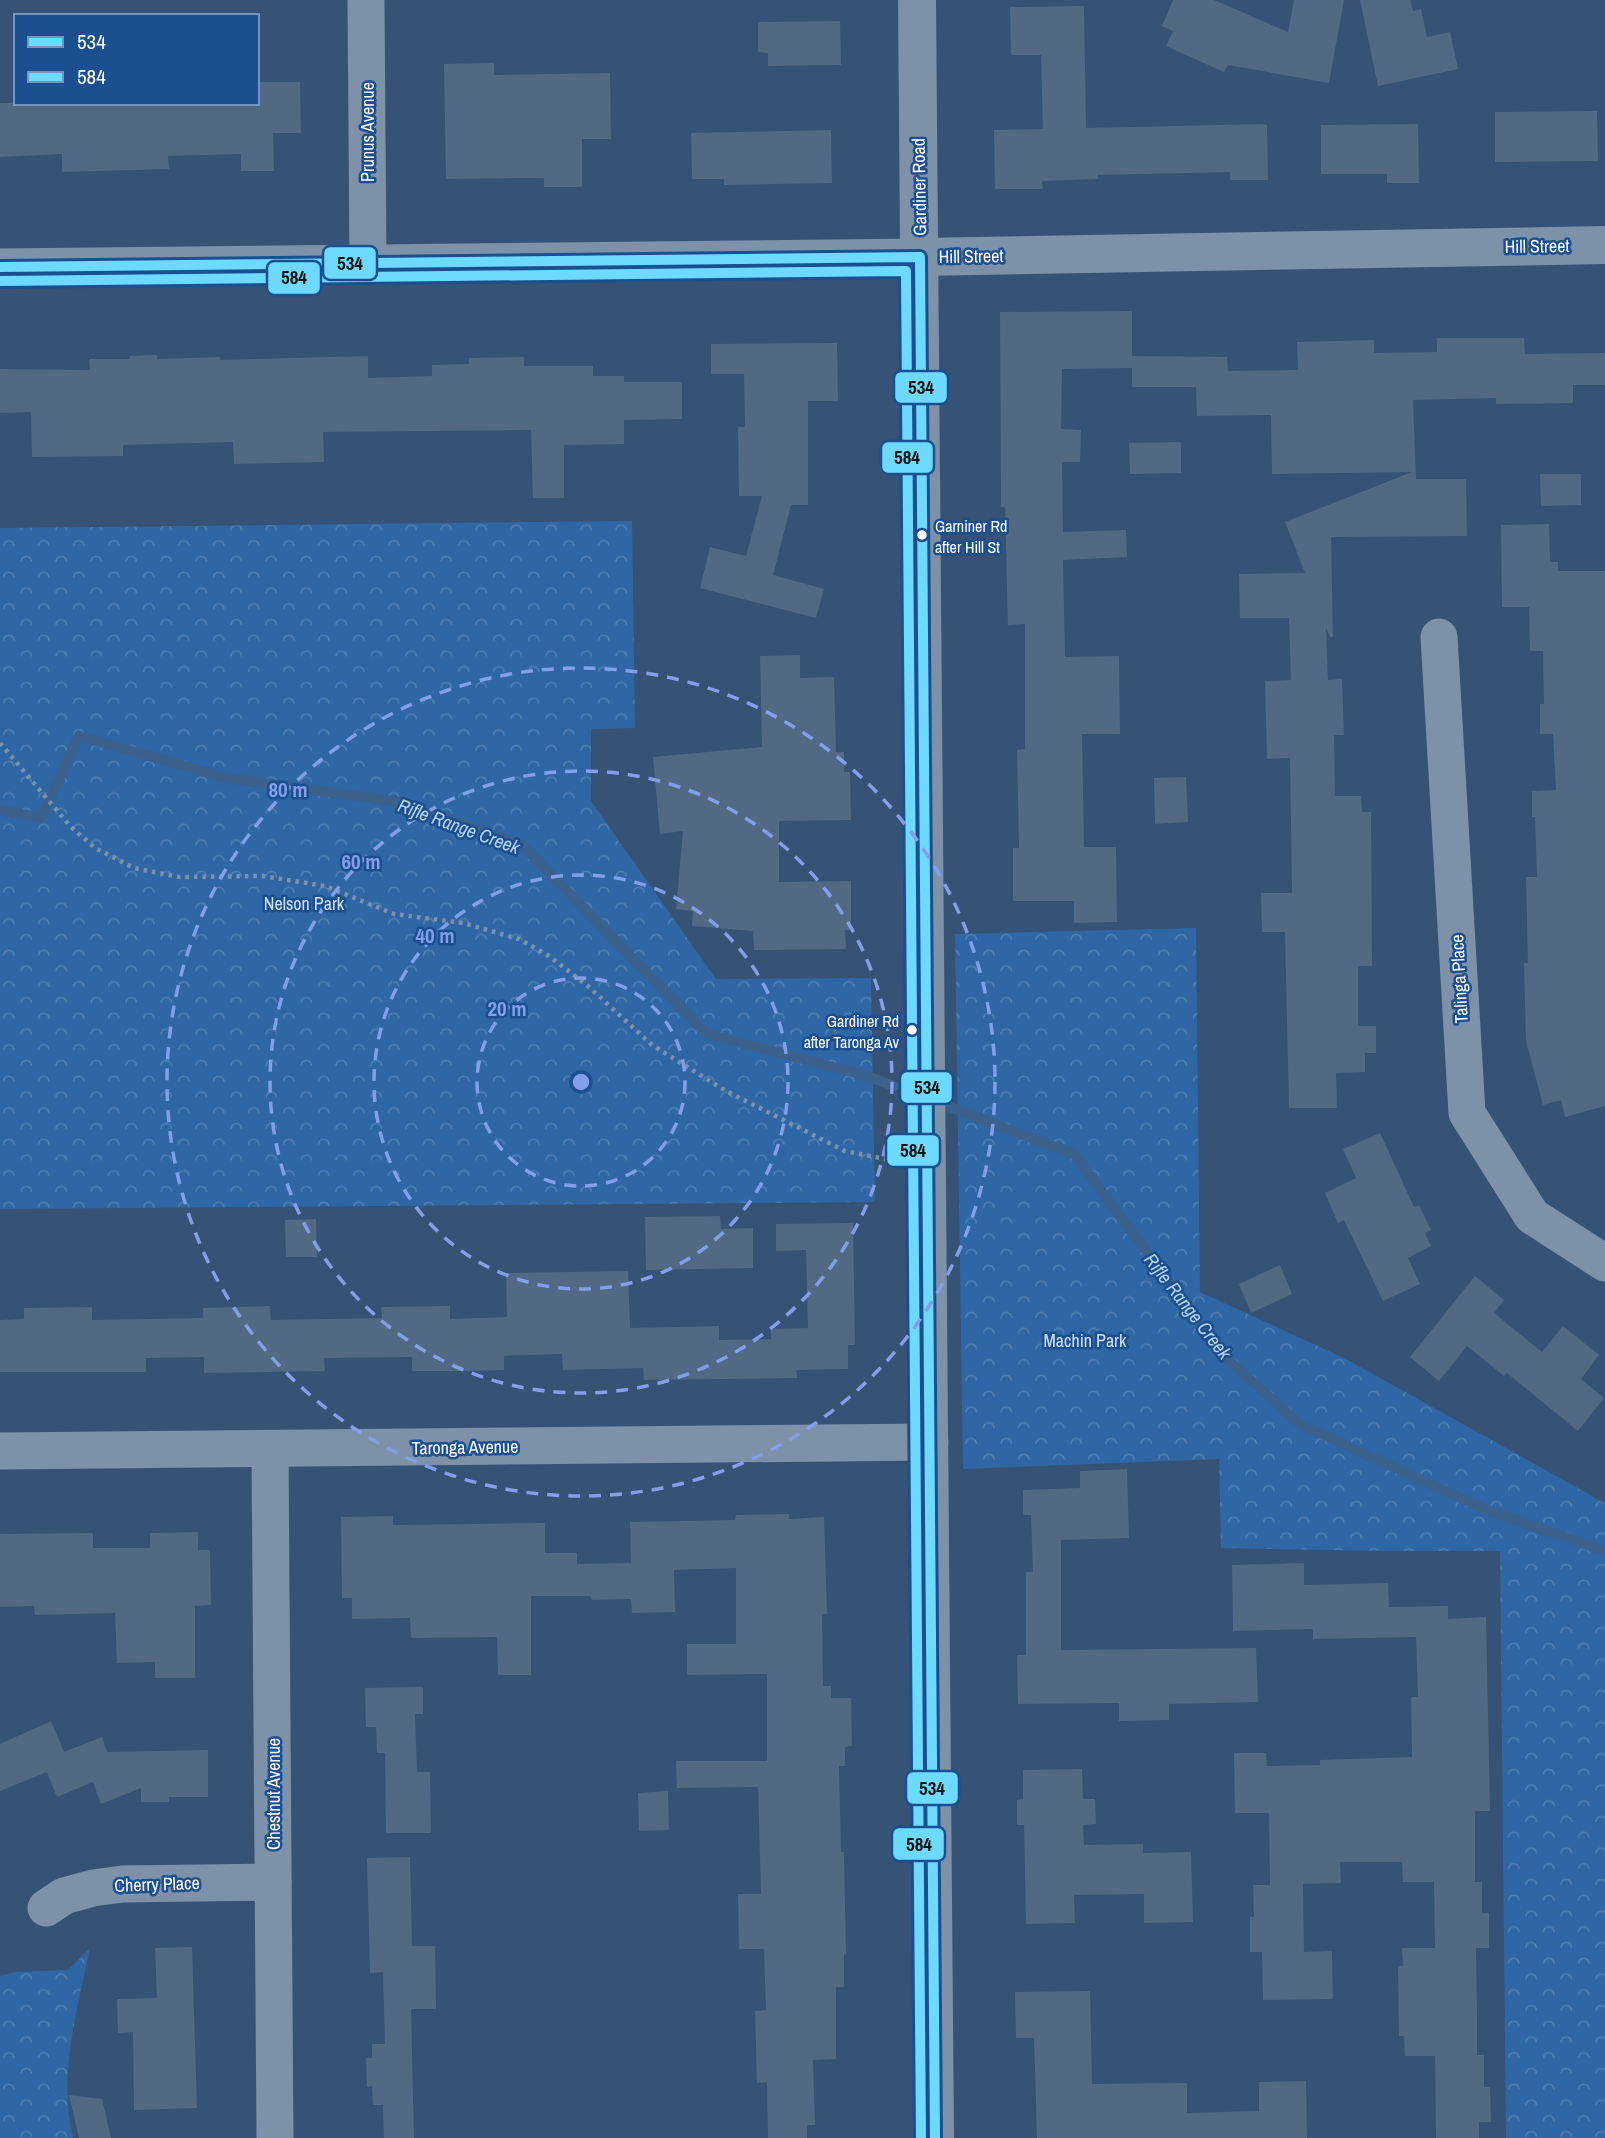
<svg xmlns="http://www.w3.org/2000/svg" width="1605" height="2138" font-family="'Archivo Narrow',sans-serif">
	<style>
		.park { fill: url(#park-crowns) }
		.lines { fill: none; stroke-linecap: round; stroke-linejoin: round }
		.stream { stroke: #3b618d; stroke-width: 10 }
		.building { fill: #526984 }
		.path { stroke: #7d92a8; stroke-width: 4.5; stroke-dasharray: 3.5 5; stroke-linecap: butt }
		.minor { stroke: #7d92a8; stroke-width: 37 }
		.tertiary { stroke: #7d92a8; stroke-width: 38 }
		.bus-1-casing { stroke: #1b4f8f; stroke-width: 16 }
		.bus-2-casing { stroke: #1b4f8f; stroke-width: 16 }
		.bus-1 { stroke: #6ddafd; stroke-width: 10 }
		.bus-2 { stroke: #6ddafd; stroke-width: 10 }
		.ring { fill: none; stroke: #839eea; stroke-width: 3.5; stroke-dasharray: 12 9 }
		.bus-dot { fill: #fff; stroke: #1b4f8f; stroke-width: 2.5 }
		.labels { text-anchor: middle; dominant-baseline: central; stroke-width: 5; stroke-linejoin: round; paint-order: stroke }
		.bus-label { font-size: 16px; fill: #fff; stroke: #1b4f8f; text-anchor: start }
		.street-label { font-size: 18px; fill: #fff; stroke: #1b4f8f }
		.park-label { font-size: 18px; fill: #cfe3fa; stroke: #1b4f8f }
		.water-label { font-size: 19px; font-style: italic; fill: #b5d3f5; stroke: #1b4f8f }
		.centre { fill: #839eea; stroke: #1b4f8f; stroke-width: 3.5 }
		.ring-label { font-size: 21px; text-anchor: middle; font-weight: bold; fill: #839eea; stroke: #1b4f8f; stroke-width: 5; stroke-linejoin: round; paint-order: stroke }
		.line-badge { stroke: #1b4f8f; stroke-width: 2.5 }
		.pale-badge-label { font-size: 19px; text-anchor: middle; font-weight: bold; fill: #111 }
	</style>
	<defs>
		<pattern id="park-crowns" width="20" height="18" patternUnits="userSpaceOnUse" patternTransform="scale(1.75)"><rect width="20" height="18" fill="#2f66a5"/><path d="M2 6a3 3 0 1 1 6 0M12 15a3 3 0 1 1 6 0" fill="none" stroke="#4e7db2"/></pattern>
	</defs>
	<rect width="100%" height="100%" fill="#365274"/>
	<g class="park">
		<path d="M632,521l3,207 -44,1v72l125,178 155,-1 4,224 -875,7v-681z"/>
		<path d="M1196,928l4,364 146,67 259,144v635h-99l-6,-587h-113l-166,-3 -2,-89 -256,10 -8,-535z"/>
		<path d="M90,1948c-13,62 -32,126 -17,190h-73v-162l15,-4 53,-2z"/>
	</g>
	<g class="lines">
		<g class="stream">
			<path d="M0,810l41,8 38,-82 147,42 174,24 123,44 184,188 157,41 30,11"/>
			<path d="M947,1106l127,48 150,202 76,68 187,86 118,41"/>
		</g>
	</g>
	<g class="building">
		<path d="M1173,0h41l74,32 6,-32h50l-15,83 -101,-18 -4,7 -58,-26 7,-15 -11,-5z"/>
		<path d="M1360,0h50l3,11 8,-2 6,28 23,-5 8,37 -80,17z"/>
		<path d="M1084,6l2,122 178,-4 3,1 1,55h-38v-8l-133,3 1,4 -56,2 1,8h-48l-1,-59 49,-1 -2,-74h-30l-1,-48z"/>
		<path d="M840,21l1,44 -73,1v-13l-10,-1v-30z"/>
		<path d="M494,63v12l116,-2 1,66h-29v48h-38v-9l-98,1 -2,-115z"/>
		<path d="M257,82h43l1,51h-28l1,38h-33v-17l-73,2 1,13 -107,3v-18l-62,3v-54h96v2l161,-2z"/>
		<path d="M1597,111l1,50 -103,1v-50z"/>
		<path d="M1418,124l1,59h-32v-9h-66v-49z"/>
		<path d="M831,130l1,53 -108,2v-6h-32l-1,-46z"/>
		<path d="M1132,311v45l95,1 1,14 70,-1 -1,-28 77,-2v13l63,-1v-14h87l1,16 80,-1v32h-32v18l-77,1v-6l-83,2 3,79h50l1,57 -136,1 2,100h-3l-4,-9 2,52 14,-1 2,56h-10l1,61h26l1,16h9l1,154h-14v60h18v27h-11v19l-29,1 1,35h-48l-4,-176h-23l-1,-39h31l-2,-135 -23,1 -2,-78 26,-1 -2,-62h-49l-1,-44 66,-1 -20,-51 127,-50 -140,2 -1,-59 -74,1 -1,-29h-64v-19l-70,1 -1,60 20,1 -1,32h-18l1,70 63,-2 1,27 -64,3 2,97 54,-1 1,78h-38l2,113h32l1,75 -43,1v-22h-61v-53h6l-2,-98 8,-1v-125l-17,1 -3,-118h-4l-1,-195z"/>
		<path d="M837,343l1,58h-30v104h-17l-18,70 51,14 -8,29 -116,-30 10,-41 36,9 16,-60h-23l-1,-69h7l-1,-53h-33v-30z"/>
		<path d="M157,355v4l63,-2v3l148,-4v22l64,-2v-11l37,-1v-6l55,-1v9h69v10h31v6h58v37l-58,1v24l-60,1v53h-31l-2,-68 -208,2 1,30 -90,2 -1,-22 -110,3v11l-91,1 -1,-45 -31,1v-44l90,1 -1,-11h41v-3z"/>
		<path d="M1181,442v31l-51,1 -1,-31z"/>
		<path d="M1540,474h41v31l-40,1z"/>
		<path d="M1549,524l1,38h8v9h47v535l-40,11 -4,-17 -18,5 -17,-64 -2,-78h4l-2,-86h11l-2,-60h-3v-26l24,-1 -3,-56h-13v-30h4l-1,-53h-13l-1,-44h-27l-1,-82z"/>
		<path d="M800,655v23l34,-1 2,75h8v20h6l1,48 -72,1v61l72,-1v49h-6l1,19 -92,1 -1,-19 -61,-5 1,-15 -17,-2 7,-78 -23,3 -7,-77 109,-10 -2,-91z"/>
		<path d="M1186,777l2,45 -33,2 -1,-46z"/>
		<path d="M1380,1133l34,74 5,-2 12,25 -6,3 6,13 -23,12 12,26 -37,17 -39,-81 -6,3 -13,-30 31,-15 -13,-29z"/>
		<path d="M720,1216l1,13 32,-1v40l-107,2 -1,-53z"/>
		<path d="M316,1219l1,38h-31l-1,-37z"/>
		<path d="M853,1223l2,122h-7v24l-52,1 1,8 -153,2 -1,-12 -80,2 -1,-16 -58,2v14l-38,1h-54v-14l-88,1 1,13 -121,2v-16l-58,1v14h-146v-52l24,-1v-11l68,-1v13l111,-2v-10l67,-2 1,14 111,-2 -1,-11 69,-1v13l57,-2 -1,-44 122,-2 2,57 89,-2v14l52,-1v-10l37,-1 -2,-78 -30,1v-27z"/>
		<path d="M1280,1265l12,29 -41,19 -12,-29z"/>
		<path d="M1475,1276l29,24 -10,13 48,39 21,-26 36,29 -18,24 23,19 -26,33 -71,-58 -3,3 -37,-30 -28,35 -29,-24z"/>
		<path d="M1127,1469l2,69 -68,2v110l195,-2 2,54 -89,2v16l-50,1v-18l-101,1 -1,-49h9v-83h7l-2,-57h-8v-25l57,-2v-17z"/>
		<path d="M789,1514v5l35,-2 3,97h-5l1,72h8v12h20l1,48 -7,1v19h-6l2,86h3l2,103 -2,-1v33h-8v72l-23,1 2,65h-8v13h-39l-1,-56 -10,1 -2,-72 11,-1 -2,-61h-25l-1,-55h23l-3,-107 -81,1 -1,-27h91v-87l-80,1v-31h49v-76l-62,2 1,42 -43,1 -1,-14 -39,1 -1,-4h-60v79h-33l-1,-38 -86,1 -1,-20 -58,1v-21h-10l-1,-81 52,-1v9l152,-2v30h32v11l54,-1 -1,-41 105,-2 1,-5z"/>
		<path d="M198,1532v18h12l1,55 -16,1v72h-40v-16l-38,1 -2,-50 -80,2 -1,-9 -34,1v-73l93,-1v15h57v-15z"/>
		<path d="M1304,1563v22l84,-2 1,24 59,-1v13l38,-2 4,194h-15v71h7v31h7v35h-13l1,61v46h7v32h6l1,35h-12v16h-43l-1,-82h-30l-1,-20h-5l-1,-70h5l-1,-18h33l-1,-66h-31l-1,-20h-62l1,21 -38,1 1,68 28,-1 1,48 -70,1 -1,-48h-12v-35h4l-1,-32h17l-1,-72h-34l-1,-60h32l1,13 53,-1v-5l92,-3 -1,-60h7l-2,-60 -103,2v-10l-80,2 -1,-66z"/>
		<path d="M423,1687v27h-8l2,58h13l1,61h-45l-1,-80h-8l-1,-26h-10l-1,-39z"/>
		<path d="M51,1721l13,31 38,-15 5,15 101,-2v47h-39v5h-28v-14l-40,16 -8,-22 -36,15 -10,-25 -47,19v-47z"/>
		<path d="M1082,1769l1,30h12l1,25 -13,1 1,20 59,-1v9l48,-1 2,70 -49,1v-29l-70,1 1,28 -49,1 -2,-99h-7v-25l6,-1v-29z"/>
		<path d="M668,1791l1,39 -30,1 -1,-38z"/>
		<path d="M410,1857l2,89h23l1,63h-25l3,129h-30l-1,-33h-10l-1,-19 -5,1 -1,-29h6v-14h13l-2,-72 -13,1 -3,-115z"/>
		<path d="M192,1947l5,161 -63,2 -1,-78 -15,1 -1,-34 40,-1 -2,-50z"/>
		<path d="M1090,1991l2,93 95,-1v30l72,-2v-29l47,-1 1,57h-270l-3,-100h-18l-1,-46z"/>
		<path d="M69,2095l33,4 9,39h-32z"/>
	</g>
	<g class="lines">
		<path class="path" d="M0,743l70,83 25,22 39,20 45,9 84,-1 62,10 69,28 69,9 56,16 30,17 39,30 64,59 74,46 119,60 45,9"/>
		<g class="minor">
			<path d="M366,0l2,264"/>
			<path d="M0,267l920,-10"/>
			<path d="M1439,637l28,476 65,103 73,47"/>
			<path d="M270,1450l5,688"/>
			<path d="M0,1451l930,-9"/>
			<path d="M46,1908l18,-12 29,-8 29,-4 151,-2"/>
		</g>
		<g class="tertiary">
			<path d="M917,0l18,2138"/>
			<path d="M920,257l685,-12"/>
		</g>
		<g class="bus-1-casing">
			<path id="bus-1" d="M0,267l920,-10 15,1881"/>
		</g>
		<g class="bus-2-casing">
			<path id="bus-2" d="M0,281l906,-10 15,1867"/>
		</g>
		<use href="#bus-1" class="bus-1"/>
		<use href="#bus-2" class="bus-2"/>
	</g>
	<g class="ring">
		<circle cx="581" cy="1082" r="104"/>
		<circle cx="581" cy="1082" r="207"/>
		<circle cx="581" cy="1082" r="311"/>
		<circle cx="581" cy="1082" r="414"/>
	</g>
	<g class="bus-dot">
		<circle cx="922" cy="535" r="6"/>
		<circle cx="912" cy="1030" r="6"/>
	</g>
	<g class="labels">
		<g class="bus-label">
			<text x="935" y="526">Garniner Rd<tspan x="935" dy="21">after Hill St</tspan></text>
			<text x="899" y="1021" text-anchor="end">Gardiner Rd<tspan x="899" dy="21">after Taronga Av</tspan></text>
		</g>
		<g class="street-label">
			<text transform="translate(367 132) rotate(-90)">Prunus Avenue</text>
			<text transform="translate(919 187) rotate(-91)">Gardiner Road</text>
			<text transform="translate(1537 246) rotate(-1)">Hill Street</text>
			<text transform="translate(971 256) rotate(-1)">Hill Street</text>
			<text transform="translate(1459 979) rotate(-93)">Talinga Place</text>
			<text transform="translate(465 1447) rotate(-1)">Taronga Avenue</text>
			<text transform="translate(273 1794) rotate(-90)">Chestnut Avenue</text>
			<text transform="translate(157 1884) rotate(-2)">Cherry Place</text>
		</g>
		<g class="park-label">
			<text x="304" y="903">Nelson Park</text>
			<text x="1085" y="1340">Machin Park</text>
		</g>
		<g class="water-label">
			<text transform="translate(459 826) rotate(20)">Rifle Range Creek</text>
			<text transform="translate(1188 1306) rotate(52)">Rifle Range Creek</text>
		</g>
	</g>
	<circle cx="581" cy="1082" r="10" class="centre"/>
	<g class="ring-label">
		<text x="288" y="797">80 m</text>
		<text x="361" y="869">60 m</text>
		<text x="435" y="943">40 m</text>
		<text x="507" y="1016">20 m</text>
	</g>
	<g class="line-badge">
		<rect x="323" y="246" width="54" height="34" rx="7" fill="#6ddafd"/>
		<rect x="267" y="261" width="54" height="34" rx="7" fill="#6ddafd"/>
		<rect x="894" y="371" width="54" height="33" rx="7" fill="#6ddafd"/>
		<rect x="881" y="441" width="53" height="33" rx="7" fill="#6ddafd"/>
		<rect x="900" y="1071" width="53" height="33" rx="7" fill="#6ddafd"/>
		<rect x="886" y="1134" width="54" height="33" rx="7" fill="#6ddafd"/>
		<rect x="906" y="1771" width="53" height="34" rx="7" fill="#6ddafd"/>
		<rect x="892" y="1827" width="53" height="34" rx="7" fill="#6ddafd"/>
	</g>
	<g class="pale-badge-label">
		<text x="350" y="270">534</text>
		<text x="294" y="284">584</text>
		<text x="921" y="394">534</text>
		<text x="907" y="464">584</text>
		<text x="927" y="1094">534</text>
		<text x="913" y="1157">584</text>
		<text x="932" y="1795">534</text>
		<text x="919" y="1851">584</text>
	</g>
	<rect x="14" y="14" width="245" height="91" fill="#1b4f8f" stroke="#7695bc" stroke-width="2"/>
	<rect x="28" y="37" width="35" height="10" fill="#6ddafd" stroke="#7695bc" stroke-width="2"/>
	<text x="77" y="49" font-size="21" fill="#ffffff">534</text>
	<rect x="28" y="72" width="35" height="10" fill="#6ddafd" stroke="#7695bc" stroke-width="2"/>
	<text x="77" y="84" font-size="21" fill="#ffffff">584</text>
</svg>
